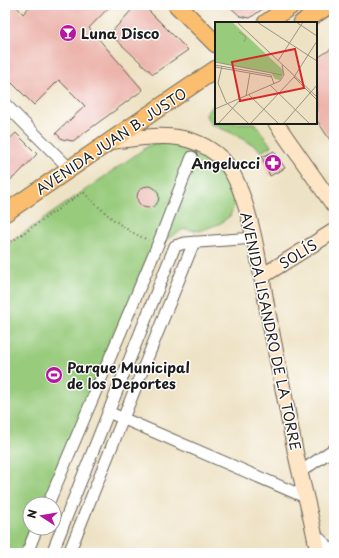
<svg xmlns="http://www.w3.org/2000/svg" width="339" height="558" font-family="'Playpen Sans',sans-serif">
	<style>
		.green { fill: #98cb7c; stroke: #5a744c }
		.building { fill: #ecb4ab }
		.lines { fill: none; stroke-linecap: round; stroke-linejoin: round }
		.street-casing { stroke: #666157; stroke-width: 13 }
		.secondary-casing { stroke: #666157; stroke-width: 17 }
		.primary-casing { stroke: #666157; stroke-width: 19 }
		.path { stroke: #666157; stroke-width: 2; stroke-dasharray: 1 3; stroke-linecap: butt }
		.street { stroke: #fff; stroke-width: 11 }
		.secondary { stroke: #fde5c5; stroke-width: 15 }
		.primary { stroke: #fbbd6e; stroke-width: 17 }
		.labels { text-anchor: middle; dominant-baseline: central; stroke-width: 3; stroke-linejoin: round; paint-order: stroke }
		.poi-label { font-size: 14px; font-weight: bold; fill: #1c1c1c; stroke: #fff; text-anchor: start }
		.street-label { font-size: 14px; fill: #1c1c1c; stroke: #fff }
		.inset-road { fill: none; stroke: #9a9381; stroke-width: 1 }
		.view { fill: #d62828; fill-opacity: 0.15; stroke: #d62828; stroke-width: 2 }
		.inset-edge { fill: none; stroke: #1c1c1c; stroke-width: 2 }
	</style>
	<rect width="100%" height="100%" fill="#fff"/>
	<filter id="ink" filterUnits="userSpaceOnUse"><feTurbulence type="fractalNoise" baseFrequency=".025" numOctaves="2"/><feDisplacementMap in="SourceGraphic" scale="8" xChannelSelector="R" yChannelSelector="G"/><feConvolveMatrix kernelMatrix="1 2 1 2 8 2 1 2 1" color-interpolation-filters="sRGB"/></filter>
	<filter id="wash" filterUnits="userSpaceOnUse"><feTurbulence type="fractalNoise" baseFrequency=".012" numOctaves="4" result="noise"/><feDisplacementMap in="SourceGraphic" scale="16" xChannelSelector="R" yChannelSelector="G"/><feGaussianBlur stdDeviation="0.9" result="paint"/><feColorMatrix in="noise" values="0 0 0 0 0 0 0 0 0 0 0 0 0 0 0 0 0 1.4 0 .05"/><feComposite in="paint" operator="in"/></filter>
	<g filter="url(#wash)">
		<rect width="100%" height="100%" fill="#eee2c4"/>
		<g class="green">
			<path d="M216,104v19h39l16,23 -10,6 -4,-5 -25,-14 -22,-9 -4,-9 3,-6z"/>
			<path d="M177,141l25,6 20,18 15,35 -7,16 -9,7 -21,8 -16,-2 -26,15 -110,260h-18v24h7l-10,25h-22v-307l146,-102z"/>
		</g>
		<g id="blocks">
			<g class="building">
				<path d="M5,5h10l8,9 8,-9h80l-22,23 54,62 -70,51 -11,-2 -6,-6 29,-27 -26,-26 -25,25 -29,-29z"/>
				<path d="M136,5h7l45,45 -35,24 -43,-40z"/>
				<path d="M228,5h40l-18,13 -10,-2z"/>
				<path d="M334,47v99l-18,-27v-60z"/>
				<path d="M16,133l21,21 -19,20 -13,10v-41z"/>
				<path d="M274,151l11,17 -15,8 -8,-19z"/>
				<circle cx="148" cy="197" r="11"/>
			</g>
		</g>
	</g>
	<g filter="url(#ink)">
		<use href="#blocks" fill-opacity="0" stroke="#666157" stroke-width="1"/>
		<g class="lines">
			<g class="street-casing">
				<g id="street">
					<path d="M5,104l65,65"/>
					<path d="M108,412l197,85"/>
					<path d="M300,472l34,-23"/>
					<path d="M48,504l110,-260 34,-87"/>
					<path d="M315,534l19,19"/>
					<path d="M27,553l10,-25"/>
					<path d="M52,553l123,-307 10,-3 69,-5"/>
					<path d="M69,553l125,-311"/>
				</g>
			</g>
			<g class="secondary-casing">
				<g id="secondary">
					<path d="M276,123l58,83"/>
					<path d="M109,142c41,-6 79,-14 112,16 28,25 40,117 47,155 9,45 18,91 27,137 7,34 17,68 23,103"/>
					<path d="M261,277l73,-46"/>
				</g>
			</g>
			<g class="primary-casing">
				<g id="primary">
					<path d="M177,5l39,39"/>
					<path d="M266,23l26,-18"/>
					<path d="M302,23l27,-18"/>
					<path d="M5,213l211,-144"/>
				</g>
			</g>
			<path class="path" d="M5,246l78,-54c21,20 37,36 65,48"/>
			<use href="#street" class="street"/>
			<use href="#secondary" class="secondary"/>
			<use href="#primary" class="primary"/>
		</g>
	</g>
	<defs>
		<g id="bar-disc" transform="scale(0.9)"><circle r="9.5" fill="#b5179e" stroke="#fff"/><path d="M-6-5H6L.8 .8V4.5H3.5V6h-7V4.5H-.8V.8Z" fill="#fff"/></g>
		<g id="pharmacy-disc" transform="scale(0.9)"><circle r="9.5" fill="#b5179e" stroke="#fff"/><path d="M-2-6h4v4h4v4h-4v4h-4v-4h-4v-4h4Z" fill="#fff"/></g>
		<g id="stadium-disc" transform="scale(0.9)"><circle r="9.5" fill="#b5179e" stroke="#fff"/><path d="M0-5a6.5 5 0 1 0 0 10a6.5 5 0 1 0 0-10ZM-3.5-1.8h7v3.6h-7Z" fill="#fff"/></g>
	</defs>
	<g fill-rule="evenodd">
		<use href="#bar-disc" x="68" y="33"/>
		<use href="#pharmacy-disc" x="273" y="163"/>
		<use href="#stadium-disc" x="54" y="375"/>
	</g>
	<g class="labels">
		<g class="poi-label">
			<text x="81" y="33">Luna Disco</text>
			<text x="260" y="163" text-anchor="end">Angelucci</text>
			<text x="67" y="367">Parque Municipal<tspan x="67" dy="16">de los Deportes</tspan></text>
		</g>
		<g class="street-label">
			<text transform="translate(111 141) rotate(-34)">AVENIDA JUAN B. JUSTO</text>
			<text transform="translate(298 254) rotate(-32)">SOLÍS</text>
			<text transform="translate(271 331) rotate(78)">AVENIDA LISANDRO DE LA TORRE</text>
		</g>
	</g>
	<g transform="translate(215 22)">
		<rect width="102" height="102" fill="#eee2c4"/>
		<path d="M0,0h17l51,48v5l-3,5 -5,-1 -4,-6 -56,-11z" fill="#98cb7c"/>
		<path class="inset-road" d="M22,0l80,75M42,0l60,39M81,0l21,14M24,10l7,5 -2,5M63,39l25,-39M0,40l67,13M0,43l56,10 3,9M7,44l-4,17 8,19 23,22M0,45l57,10M79,55l23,23M55,63l40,39M34,73l30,29M31,74l4,-23M0,87l65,-28 4,-6 -2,-10M3,102l23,-25M35,102l44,-47 23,-36M68,102l34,-39"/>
		<path class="view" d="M80,27l9,39 -64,13 -8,-39z"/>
		<rect width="102" height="102" class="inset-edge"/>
	</g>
	<rect width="339" height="558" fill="none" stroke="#fff" stroke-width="20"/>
	<g transform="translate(42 516) rotate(282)"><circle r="19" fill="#ffffff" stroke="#a4a4a4"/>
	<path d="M0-3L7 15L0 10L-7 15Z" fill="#b5179e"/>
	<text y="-6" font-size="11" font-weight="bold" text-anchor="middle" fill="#1c1c1c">N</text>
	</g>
</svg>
